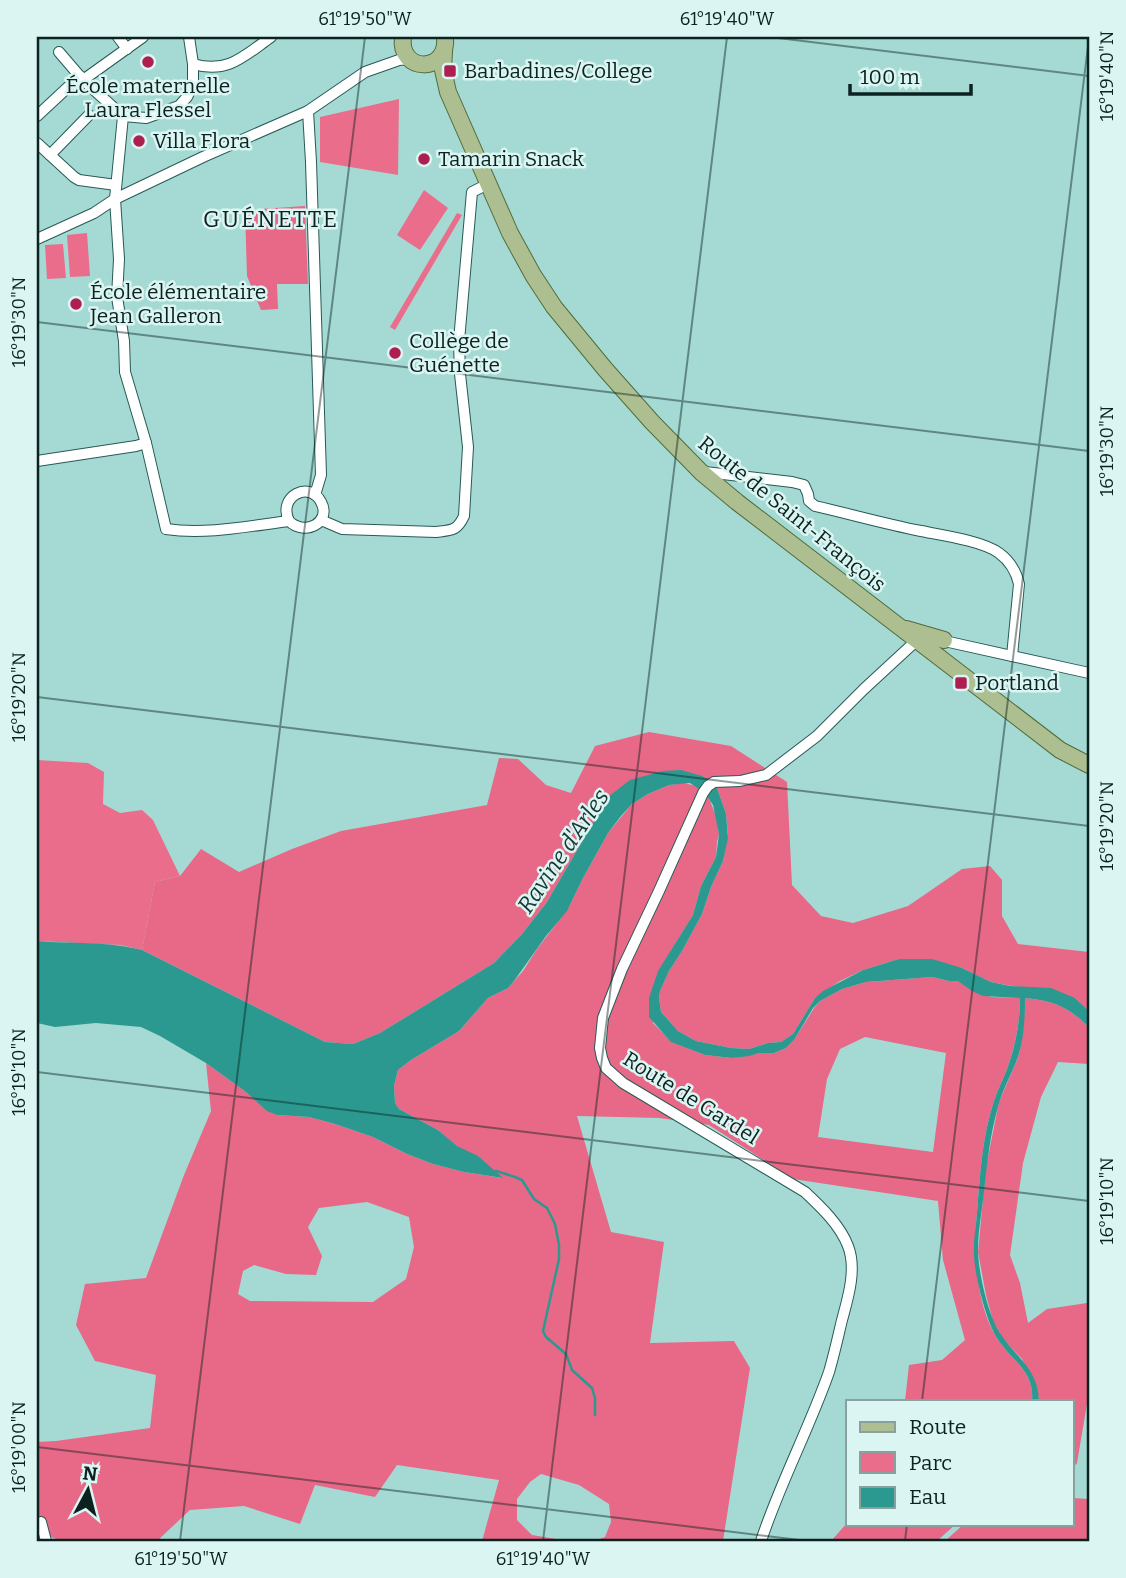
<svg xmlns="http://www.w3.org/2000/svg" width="1126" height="1578" font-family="Bitter,serif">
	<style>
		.green { fill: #ea6d8b }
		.forest { fill: #e86887; fill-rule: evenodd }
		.water { fill: #2b9990 }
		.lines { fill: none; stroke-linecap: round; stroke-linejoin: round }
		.stream { stroke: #2b9990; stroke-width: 2.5 }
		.street-casing { stroke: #275a55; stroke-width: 12 }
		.primary-casing { stroke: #516c3a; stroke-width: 18 }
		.street { stroke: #fff; stroke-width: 10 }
		.primary { stroke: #adbf91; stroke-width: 16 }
		.ticks { fill: none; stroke: #0c2220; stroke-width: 2; stroke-opacity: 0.45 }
		.poi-dot { fill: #af1e50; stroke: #dbf5f2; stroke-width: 2.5 }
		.labels { text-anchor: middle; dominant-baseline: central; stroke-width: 5; stroke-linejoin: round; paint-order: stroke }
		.poi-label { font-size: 21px; fill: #0c2220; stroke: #dbf5f2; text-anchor: start }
		.street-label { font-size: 21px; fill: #0c2220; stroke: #dbf5f2 }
		.neighbourhood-label { font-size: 23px; letter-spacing: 2px; fill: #0c2220; stroke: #dbf5f2 }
		.water-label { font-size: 23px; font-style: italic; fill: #183734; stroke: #dbf5f2 }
		.neatline { fill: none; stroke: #0c2220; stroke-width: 2.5 }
		.ticks-label { font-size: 18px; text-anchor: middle; fill: #0c2220 }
	</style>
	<rect width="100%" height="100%" fill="#a5dad4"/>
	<g class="green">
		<path d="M399,99l-1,76 -78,-13v-45z"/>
		<path d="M424,190l24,18 -28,42 -23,-15z"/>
		<path d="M457,213l5,2 -67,115 -5,-3z"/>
		<path d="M87,233l3,43 -20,1 -3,-42z"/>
		<path d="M63,244l3,34 -19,1 -2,-34z"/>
		<path d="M37,760l51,3 16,9 -1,32 17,9 22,-3 11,10 27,56 -25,6 -13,68 -22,-5 -83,-4z"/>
	</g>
	<g class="forest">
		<path d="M305,206l3,78h-31l1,25 -17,1 -14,-34 -2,-66z"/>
		<path d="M649,732l82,14 56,36 5,103 29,31 32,7 55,-17 54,-37 28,-3 12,14v36l16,28 71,8v59l-14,-13 -84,-16 -29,-14 -63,-9 -36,11 -23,11 -25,17 -22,36 -12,8 -13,1 -19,6 -18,-1 -35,-7 -18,-10 -17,-19 -2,-14 1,-7 9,-20 13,-20 20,-37 9,-27 12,-26 5,-26 -2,-21 -10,-29 -14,-9 -94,21 -61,105 -25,32 -28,29 -114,70 -27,11 -28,-2 -183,-92 13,-68 25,-6 21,-27 38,23 53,-23 49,-18 146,-26 12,-47 19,1 28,26 25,8 24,-47z"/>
		<path d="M684,783l12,3 13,12 8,21 2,15 -2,8 -1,15 -15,29 -8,29 -29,47 -11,61 19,19 33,13 27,3 27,-5h15l12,-5 8,-8 20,-32 6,-7 22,-12 24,-7 66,-5 17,4h9l33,16 29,1c0,26 -5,49 -14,74 -4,10 -9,19 -12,29 -12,36 -14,75 -17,112 -2,19 -3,39 0,59 2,21 8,48 20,66 14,23 38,32 35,63h-127l4,-36 33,-5 23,-20 -22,-80 -5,-59 -145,-22 -84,-54 -50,-7 -82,-2 34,116 53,10 -14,101 84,-2 16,27 -27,173h-129l11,-4 6,-15 -2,-18 -30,-19 -38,-11 -11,8 -13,17v21l15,15 36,6h-86l17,-61 -102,-15 -22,32 -60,-12 -15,39 -56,-18 -54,4 -33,31h-95l-25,-9v-90l19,-1 94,-13 6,-53 -61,-14 -19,-36 9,-41 61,-6 38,-103 27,-64 -5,-48 40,29 21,18 10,5 32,2 26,7 38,13 34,17 26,10 31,8 38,6 -48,-34 -16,-14 -39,-21 -4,-6 -1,-17 4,-16 13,-10 48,-29 29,-33 20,-10 15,-17 14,-22 32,-42 14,-29 25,-45 24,-29 16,-10 21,-9zM865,1037l81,16 -13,99 -115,-15 9,-58 13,-30zM367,1202l42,15 5,30 -8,32 -33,23 -123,-1 -12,-7 5,-23 11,-6 32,9 30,1 6,-19 -14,-29 11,-19z"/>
		<path d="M1025,998c30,3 43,9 64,29v37l-31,-2 -17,35 -18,66 -13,92 10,28 8,40 19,-14 40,-6 2,89 -12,71 -5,6v-68h-33l-2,-13 -15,-29 -19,-20 -10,-18 -7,-26 -8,-43 8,-85 13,-65 19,-44 3,-13 3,-27z"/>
		<path d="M1072,1498l17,1v42h-144l19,-17h108z"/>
		<path d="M848,1522v2h108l-19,17h-106z"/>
	</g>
	<path class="water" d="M681,770l21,6 10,5 4,4 10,29 2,24 -5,23 -12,26 -9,27 -20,37 -13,20 -9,20 -1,7 2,14 17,19 18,10 35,7 18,1 19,-6 13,-1 12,-8 22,-36 8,-7 40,-21 36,-11h33l30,9 29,14 19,4 41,2 24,10 14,13v16c-21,-20 -34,-26 -64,-29 0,20 -1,40 -7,59 -6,17 -16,33 -20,50 -8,28 -11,56 -14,85 -2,19 -6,39 -6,58 0,21 10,65 22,83 15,24 38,35 39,68h-7c3,-31 -21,-40 -35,-63 -11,-17 -22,-62 -23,-82 -1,-14 2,-29 3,-43 3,-37 5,-76 17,-112 3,-10 8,-19 12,-29 9,-24 14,-48 14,-74l-37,-2 -11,-5 -14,-10h-9l-17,-4 -66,5 -24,7 -22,12 -7,7 -19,32 -8,8 -12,5h-15l-10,3 -17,2 -27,-3 -34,-13 -22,-25v-19l9,-27 35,-56 8,-29 15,-29 3,-23 -6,-29 -8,-12 -15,-10 -21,2 -21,9 -16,10 -11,12 -13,17 -25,45 -16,33 -21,25 -32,45 -6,7 -20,10 -29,33 -48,29 -13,10 -4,16 1,17 4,6 39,21 19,16 21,10 25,22 -39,-6 -31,-8 -26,-10 -34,-17 -38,-13 -26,-7 -32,-2 -10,-4 -21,-19 -40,-29 -46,-27 -19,-9 -45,-4 -41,4 -18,-4v-82c37,3 69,0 105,9l183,92 28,2 27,-11 114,-70 28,-29 25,-32 61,-105 22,-17 33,-9z"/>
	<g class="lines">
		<path class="stream" d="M496,1171l19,6 7,3 12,19 13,9 8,16 4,21v14l-16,72 3,6 20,17 6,16 20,18 3,10v17"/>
		<g class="street-casing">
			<g id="street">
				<path d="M118,37l9,12"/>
				<path d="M59,52l24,28 40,36 23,2 33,-12 8,-9 6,-12v-21l-4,-27"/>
				<path d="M193,64c35,10 51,-8 78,-27"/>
				<path d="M83,80l60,-43"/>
				<path d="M308,111l3,51 10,313 -6,20"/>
				<path d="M37,116l43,-40"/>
				<path d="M123,116l-8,83 4,60 -2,38 7,44 1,31 21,71 20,86c39,6 83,-3 123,-8 16,16 43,1 32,-19 -11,-22 -44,-6 -32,19"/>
				<path d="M37,143l37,34 5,3 37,5"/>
				<path d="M50,155l39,-40"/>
				<path d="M37,239l57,-26 21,-14 88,-42 105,-46 57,-39 34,-12 11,-1"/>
				<path d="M37,461l99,-15 10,-3"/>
				<path d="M705,472l87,10 12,3 4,9 1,7 6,5c35,8 70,18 106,25 20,4 62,10 78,22 11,8 17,18 20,31l-7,72"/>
				<path d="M321,520l21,9 94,3c16,-2 21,-1 28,-16l4,-69 -8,-73 -1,-33 13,-149 16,-8"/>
				<path d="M940,640l149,33"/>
				<path d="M41,1522l5,19"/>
				<path d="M761,1541c19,-58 48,-112 68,-169 5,-17 9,-35 13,-52 6,-22 15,-51 6,-74 -8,-21 -27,-39 -43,-54l-182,-109 -17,-15 -4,-10 -2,-10 3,-30 19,-49 37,-78 44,-98 5,-7 6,-4 26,-1 26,-6 51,-39 47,-47 52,-48"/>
			</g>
		</g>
		<g class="primary-casing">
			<g id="primary">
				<path d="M403,37c-5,36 46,37 42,0"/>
				<path d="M444,51l-1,19 5,22 62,141 23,42 21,32 51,62 47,53 49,50 36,30 323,248 29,15"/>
				<path d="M906,629l38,11"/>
			</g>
		</g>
		<use href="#street" class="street"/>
		<use href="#primary" class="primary"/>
	</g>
	<path class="ticks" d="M770,37l319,39M37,322l1052,129M37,697l1052,129M37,1072l1052,129M922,1401l167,-1363M37,1447l771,94M180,1541l185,-1504M543,1541l184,-1504M905,1541l2,-17"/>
	<g class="poi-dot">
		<circle cx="148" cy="62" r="7"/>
		<rect x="443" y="64" width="14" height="14" rx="3.5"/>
		<circle cx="139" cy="141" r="7"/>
		<circle cx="424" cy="159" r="7"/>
		<circle cx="76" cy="304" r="7"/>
		<circle cx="395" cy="353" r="7"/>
		<rect x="954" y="676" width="14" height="14" rx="3.5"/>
	</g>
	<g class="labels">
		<g class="poi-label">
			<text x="464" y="71">Barbadines/College</text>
			<text x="148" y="86" text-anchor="middle">École maternelle<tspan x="148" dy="24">Laura Flessel</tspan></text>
			<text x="153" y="141">Villa Flora</text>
			<text x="438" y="159">Tamarin Snack</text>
			<text x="90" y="292">École élémentaire<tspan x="90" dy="24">Jean Galleron</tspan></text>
			<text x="409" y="341">Collège de<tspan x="409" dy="24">Guénette</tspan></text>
			<text x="975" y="683">Portland</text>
		</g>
		<g class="street-label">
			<text transform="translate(792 514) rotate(39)">Route de Saint-François</text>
			<text transform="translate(691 1098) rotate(32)">Route de Gardel</text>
		</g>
		<g class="neighbourhood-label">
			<text x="271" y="219">GUÉNETTE</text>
		</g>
		<g class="water-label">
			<text transform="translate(563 851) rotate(-56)">Ravine d'Arles</text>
		</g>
	</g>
	<rect width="1126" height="1578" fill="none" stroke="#dbf5f2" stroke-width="77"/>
	<rect x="846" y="1400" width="228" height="126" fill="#dbf5f2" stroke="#88a19e" stroke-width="2"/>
	<rect x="860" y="1422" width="35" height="10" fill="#adbf91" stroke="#88a19e" stroke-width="2"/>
	<text x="909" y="1434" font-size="21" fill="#0c2220">Route</text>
	<rect x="860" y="1452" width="35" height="21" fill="#ea6d8b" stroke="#88a19e" stroke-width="2"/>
	<text x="909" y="1470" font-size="21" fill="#0c2220">Parc</text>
	<rect x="860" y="1487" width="35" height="21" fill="#2b9990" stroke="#88a19e" stroke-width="2"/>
	<text x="909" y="1504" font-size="21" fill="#0c2220">Eau</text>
	<g transform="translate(88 1490) rotate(7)" stroke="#dbf5f2" stroke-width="5" paint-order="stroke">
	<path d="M0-5L12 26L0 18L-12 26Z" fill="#0c2220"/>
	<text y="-10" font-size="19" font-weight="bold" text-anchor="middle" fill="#0c2220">N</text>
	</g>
	<path d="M850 84v10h121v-10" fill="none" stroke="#0c2220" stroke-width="3.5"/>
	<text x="860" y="84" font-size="21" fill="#0c2220" stroke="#dbf5f2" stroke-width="5" paint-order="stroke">100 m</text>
	<rect x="38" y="38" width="1050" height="1502" class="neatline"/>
	<g class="ticks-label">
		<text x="365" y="25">61°19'50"W</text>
		<text x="727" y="25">61°19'40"W</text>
		<text transform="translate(1107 76) rotate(-90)" y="6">16°19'40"N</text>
		<text transform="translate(19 322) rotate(-90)" y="6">16°19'30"N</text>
		<text transform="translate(1107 451) rotate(-90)" y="6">16°19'30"N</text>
		<text transform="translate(19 697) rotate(-90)" y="6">16°19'20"N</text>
		<text transform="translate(1107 826) rotate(-90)" y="6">16°19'20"N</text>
		<text transform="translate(19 1072) rotate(-90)" y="6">16°19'10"N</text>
		<text transform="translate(1107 1201) rotate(-90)" y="6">16°19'10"N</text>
		<text transform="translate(19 1447) rotate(-90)" y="6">16°19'00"N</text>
		<text x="181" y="1565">61°19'50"W</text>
		<text x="543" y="1565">61°19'40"W</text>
	</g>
</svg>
